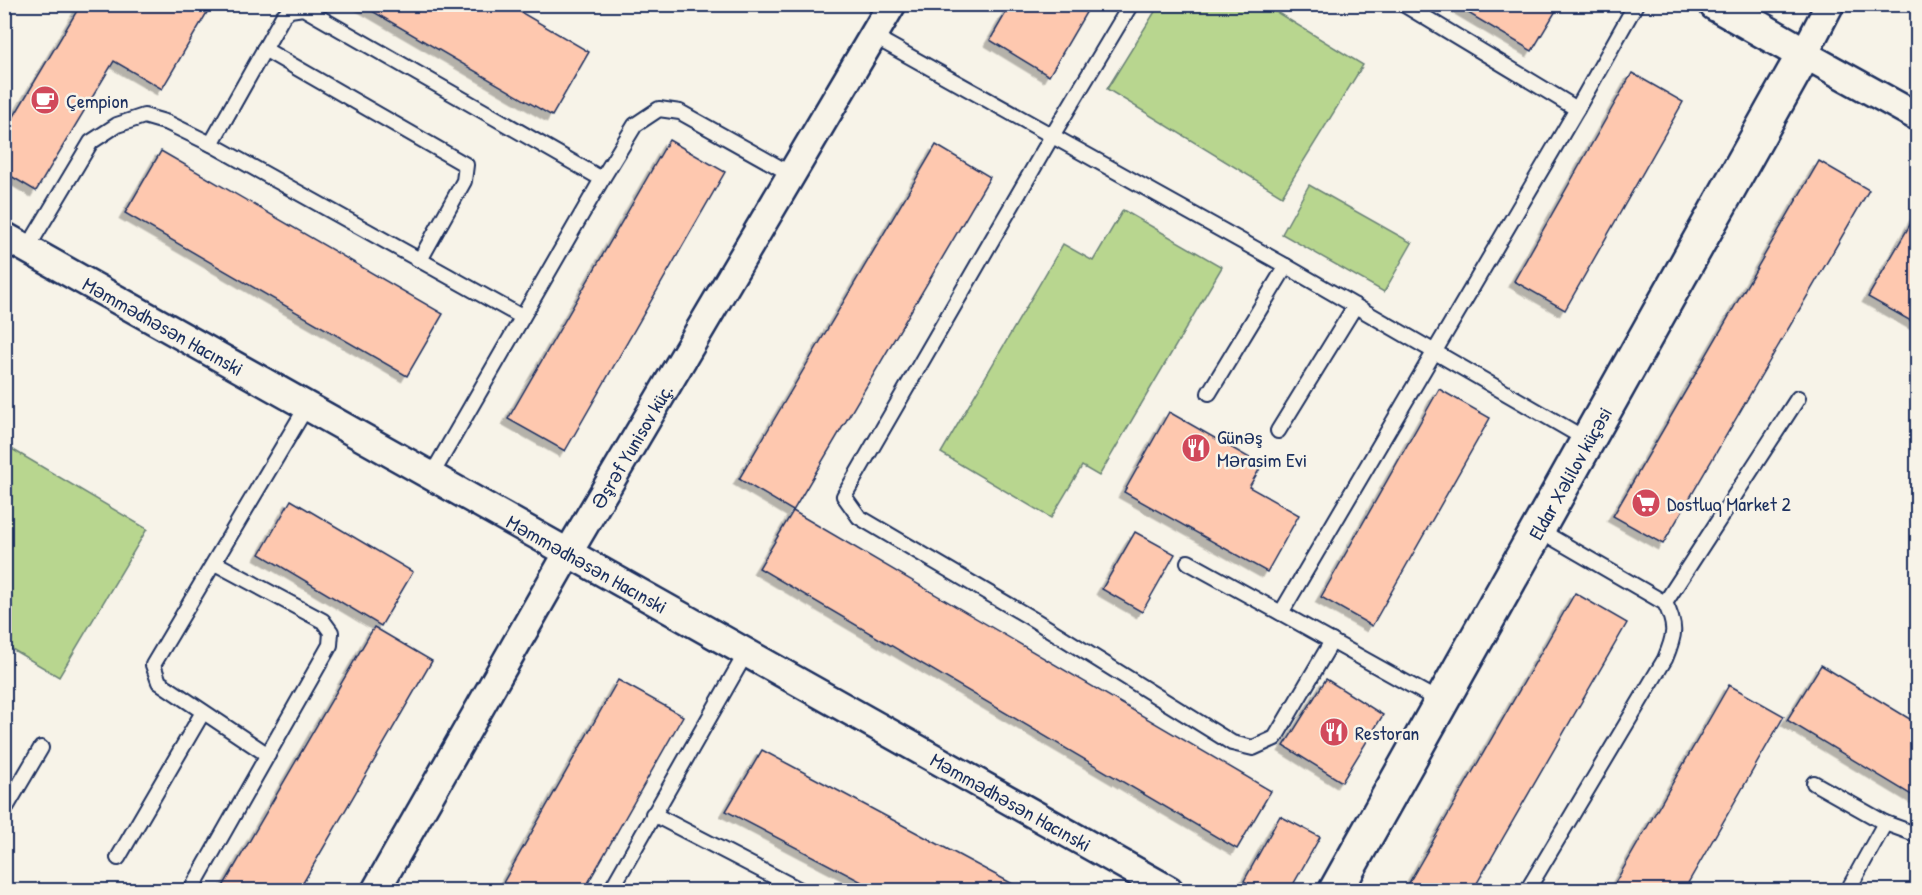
<svg xmlns="http://www.w3.org/2000/svg" width="1922" height="895" font-family="'Patrick Hand',sans-serif">
	<style>
		.green { fill: #b8d68f; stroke: #6a8276; stroke-width: 1.5 }
		.building { fill: #fec8af; stroke: #1b2f5e; stroke-width: 1.5; filter: url(#shadow) }
		.lines { fill: none; stroke-linecap: round; stroke-linejoin: round }
		.service-casing { stroke: #1b2f5e; stroke-width: 18 }
		.minor-casing { stroke: #1b2f5e; stroke-width: 32 }
		.tertiary-casing { stroke: #1b2f5e; stroke-width: 38 }
		.service { stroke: #f7f3e8; stroke-width: 14 }
		.minor { stroke: #f7f3e8; stroke-width: 27 }
		.tertiary { stroke: #f7f3e8; stroke-width: 33 }
		.labels { text-anchor: middle; dominant-baseline: central; stroke-width: 5; stroke-linejoin: round; paint-order: stroke }
		.poi-label { font-size: 20px; fill: #1b2f5e; stroke: #f7f3e8; text-anchor: start }
		.street-label { font-size: 20px; fill: #1b2f5e; stroke: #f7f3e8 }
	</style>
	<defs>
		<filter id="shadow"><feDropShadow dx="-5.5" dy="5.5" stdDeviation="0" flood-color="#0004"/></filter>
	</defs>
	<rect width="100%" height="100%" fill="#f7f3e8"/>
	<filter id="ink" filterUnits="userSpaceOnUse"><feTurbulence type="fractalNoise" baseFrequency=".0167" numOctaves="2"/><feDisplacementMap in="SourceGraphic" scale="12" xChannelSelector="R" yChannelSelector="G"/><feConvolveMatrix kernelMatrix="1 2 1 2 8 2 1 2 1" color-interpolation-filters="sRGB"/></filter>
	<g filter="url(#ink)">
		<g class="green">
			<path d="M1159,5h106l98,60 -81,131 -175,-107z"/>
			<path d="M1309,185l103,58 -28,49 -102,-58z"/>
			<path d="M1123,210l99,57 -123,209 -17,-10 -31,52 -110,-65 122,-209 30,17z"/>
			<path d="M5,445l142,84 -88,148 -54,-32z"/>
		</g>
		<g class="building">
			<path d="M81,4h131l-50,85 -48,-28 -78,130 -32,-19v-39z"/>
			<path d="M360,4h147l82,48 -37,64z"/>
			<path d="M1011,4h80l-42,72 -59,-36z"/>
			<path d="M1453,4h107l-28,47z"/>
			<path d="M1632,73l51,29 -118,208 -51,-29z"/>
			<path d="M669,140l56,32 -160,279 -57,-32z"/>
			<path d="M936,145l54,32 -197,334 -54,-32z"/>
			<path d="M161,151l282,163 -36,62 -282,-163z"/>
			<path d="M1819,161l50,29 -206,354 -50,-28z"/>
			<path d="M1918,211v114l-50,-28z"/>
			<path d="M1439,389l51,29 -118,208 -51,-29z"/>
			<path d="M1169,412l93,53 -13,22 50,28 -32,57 -143,-80z"/>
			<path d="M291,500l122,72 -32,54 -121,-72z"/>
			<path d="M793,511l478,280 -34,58 -478,-281z"/>
			<path d="M1135,532l40,22 -33,58 -40,-23z"/>
			<path d="M1575,593l52,30 -154,267h-62l-5,-2z"/>
			<path d="M374,627l58,34 -133,229h-78z"/>
			<path d="M1821,665l97,59v75l-131,-79z"/>
			<path d="M1326,679l57,36 -41,67 -58,-36z"/>
			<path d="M618,680l65,36 -99,174h-85z"/>
			<path d="M1729,685l55,31 -100,174h-73z"/>
			<path d="M762,750l262,140h-147l-151,-79z"/>
			<path d="M1280,816l40,21 -30,53h-29l-17,-9z"/>
		</g>
		<g class="lines">
			<g class="service-casing">
				<g id="service">
					<path d="M1131,4l-79,132 -208,360 15,21 177,104 196,122 21,5 22,-10 57,-97"/>
					<path d="M1403,4l174,105"/>
					<path d="M873,36l413,230 303,175"/>
					<path d="M264,49l202,116 -2,16 -44,79"/>
					<path d="M211,144l72,-128 7,-6 13,-2 299,171"/>
					<path d="M27,249l64,-107 26,-17 27,-9 24,7 43,21 311,173"/>
					<path d="M1209,393l77,-127"/>
					<path d="M1278,431l77,-125"/>
					<path d="M431,476l171,-297 33,-54 24,-16 21,3 111,62"/>
					<path d="M1188,562l93,51"/>
					<path d="M1665,603l133,-205"/>
					<path d="M1441,702l-160,-89 296,-504 59,-105"/>
					<path d="M268,755l-109,-73 -6,-17 154,-259"/>
					<path d="M1814,783l71,40 33,12"/>
					<path d="M4,811l37,-63"/>
					<path d="M653,814l147,76"/>
					<path d="M118,858l85,-146"/>
					<path d="M1528,889l137,-230c10,-24 12,-32 0,-56l-126,-73"/>
					<path d="M191,890l139,-245 1,-13 -8,-11 -108,-58"/>
					<path d="M611,890l135,-237"/>
					<path d="M1848,890l37,-67"/>
				</g>
			</g>
			<g class="minor-casing">
				<g id="minor">
					<path d="M1830,4l-26,50 114,63"/>
					<path id="s1" d="M4,236l1165,654"/>
					<path id="s2" d="M376,890l192,-337 324,-549"/>
				</g>
			</g>
			<g class="tertiary-casing">
				<g id="tertiary">
					<path id="s3" d="M1336,890l468,-836 -88,-50"/>
				</g>
			</g>
			<use href="#service" class="service"/>
			<use href="#minor" class="minor"/>
			<use href="#tertiary" class="tertiary"/>
		</g>
	</g>
	<defs>
		<g id="cafe-disc" transform="scale(1.5)"><circle r="9.5" fill="#d1495b" stroke="#f7f3e8"/><path d="M-5.5-4.5H6V0H3Q3 3.5 0 3.5H-2.5Q-5.5 3.5-5.5 0ZM3-3.2v2h1.7v-2ZM-6 4.5H4V6H-6Z" fill="#fff"/></g>
		<g id="restaurant-disc" transform="scale(1.5)"><circle r="9.5" fill="#d1495b" stroke="#f7f3e8"/><path d="M-5-6h1v4h1v-4h1v4h1v-4h1v5L-1.5 .5V6h-2V.5L-5-1ZM5-6V6H3V1.5H1.5Q1.5-4 5-6Z" fill="#fff"/></g>
		<g id="supermarket-disc" transform="scale(1.5)"><circle r="9.5" fill="#d1495b" stroke="#f7f3e8"/><path d="M-6-5.5h2.5l.6 2H6L4.5 2H-2.5L-4.4-4H-6ZM-1.5 3.2a1.3 1.3 0 1 0 .1 0ZM3 3.2a1.3 1.3 0 1 0 .1 0Z" fill="#fff"/></g>
	</defs>
	<g fill-rule="evenodd">
		<use href="#cafe-disc" x="45" y="100"/>
		<use href="#restaurant-disc" x="1196" y="448"/>
		<use href="#supermarket-disc" x="1646" y="503"/>
		<use href="#restaurant-disc" x="1334" y="732"/>
	</g>
	<g class="labels">
		<g class="poi-label">
			<text x="66" y="100">Çempion</text>
			<text x="1217" y="436">Günəş<tspan x="1217" dy="23">Mərasim Evi</tspan></text>
			<text x="1667" y="503">Dostluq Market 2</text>
			<text x="1355" y="732">Restoran</text>
		</g>
		<g class="street-label">
			<text stroke="none"><textPath href="#s1" startOffset="183">Məmmədhəsən Hacınski</textPath></text>
			<text stroke="none"><textPath href="#s2" startOffset="512">Əşrəf Yunisov küç.</textPath></text>
			<text stroke="none"><textPath href="#s3" startOffset="478">Eldar Xəlilov küçəsi</textPath></text>
			<text stroke="none"><textPath href="#s1" startOffset="669">Məmmədhəsən Hacınski</textPath></text>
			<text stroke="none"><textPath href="#s1" startOffset="1155">Məmmədhəsən Hacınski</textPath></text>
		</g>
	</g>
	<rect width="1922" height="895" fill="none" stroke="#f7f3e8" stroke-width="24"/>
	<rect x="12" y="12" width="1898" height="871" fill="none" stroke="#1b2f5e" stroke-width="2" filter="url(#ink)"/>
</svg>
